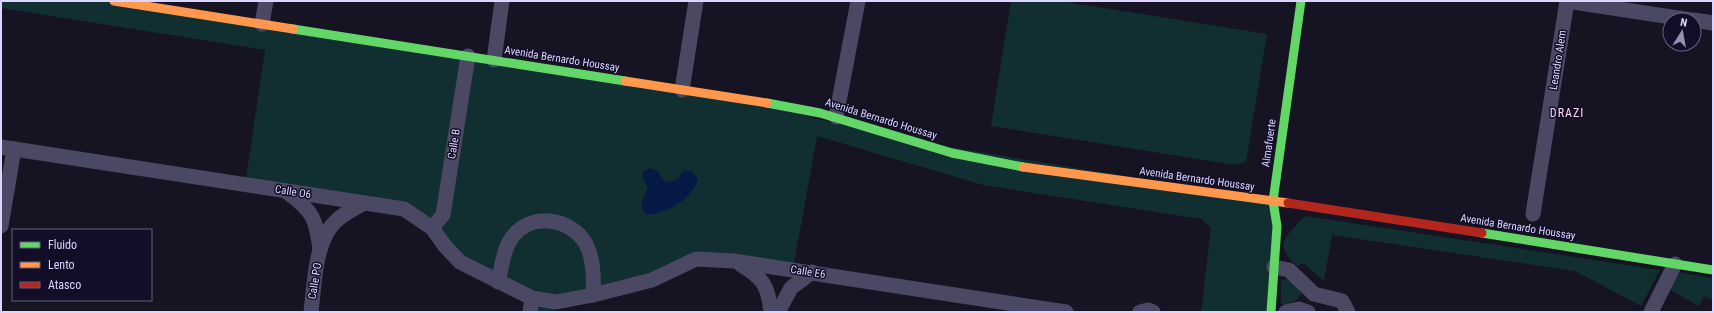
<svg xmlns="http://www.w3.org/2000/svg" width="1714" height="313" font-family="'Roboto Condensed',sans-serif">
	<style>
		.green { fill: #112e31 }
		.water { fill: #071a45 }
		.lines { fill: none; stroke-linecap: round; stroke-linejoin: round }
		.street { stroke: #4a4863; stroke-width: 15 }
		.fast { stroke: #63d668; stroke-width: 9 }
		.slow { stroke: #ff974d; stroke-width: 9 }
		.jam { stroke: #b3261e; stroke-width: 9 }
		.labels { text-anchor: middle; dominant-baseline: central; stroke-width: 3; stroke-linejoin: round; paint-order: stroke }
		.street-label { font-size: 11px; fill: #dbd5ff; stroke: #130e28 }
		.neighbourhood-label { font-size: 12px; letter-spacing: 1px; fill: #ffd7ef; stroke: #130e28 }
	</style>
	<rect width="100%" height="100%" fill="#161422"/>
	<g class="green">
		<path d="M1,1h113l614,96 163,40 382,64 -2,111h-70l10,-84 -10,-9 -218,-34 -166,-49 -24,134 -97,-11 -140,43 -2,10h-24l2,-14 -48,-23 -80,-66 -159,-24 20,-135 -264,-42z"/>
		<path d="M1011,1h49l207,33 -21,128 -11,3 -244,-39z"/>
		<path d="M1305,216l355,54 -19,36 -66,-35 -243,-36 -8,46 -21,-18 -6,3c-25,-23 -11,-29 8,-50z"/>
		<path d="M1678,272l35,6v22l-9,-4 -5,10 -30,-17z"/>
		<path d="M1288,278l13,11 1,4 -6,8 -12,4 -3,-3v-21z"/>
	</g>
	<path class="water" d="M650,168l8,3 3,7 6,4 11,-3 5,-8h8l7,8c-6,20 -30,34 -51,36l-3,-2 -3,-9 7,-16 -5,-9v-8z"/>
	<g class="lines">
		<g class="street">
			<path d="M1567,1l124,19"/>
			<path d="M1694,20l19,3"/>
			<path d="M262,24l4,-23"/>
			<path d="M494,60l8,-59"/>
			<path d="M682,90l14,-89"/>
			<path d="M836,117l22,-116"/>
			<path d="M1,147l403,62 28,19 13,18 15,16 72,36 24,4 37,-7 59,-15 44,-21 38,2 332,51"/>
			<path d="M288,193c25,18 28,26 32,56"/>
			<path d="M1533,214l34,-213"/>
			<path d="M1,226l13,-77"/>
			<path d="M432,228l11,-13 25,-159"/>
			<path d="M740,264c23,14 28,21 31,48"/>
			<path d="M1274,267l15,3 25,24 28,7 6,11"/>
			<path d="M498,282c4,-15 5,-33 15,-46 19,-24 58,-18 73,8 8,15 8,34 7,51"/>
			<path d="M311,312c3,-24 4,-64 19,-84 8,-12 22,-18 34,-25"/>
			<path d="M530,312l2,-14"/>
			<path d="M778,312l13,-24 21,-16"/>
			<path d="M1140,312l8,-2 5,2"/>
			<path d="M1286,312l13,-3 9,3"/>
			<path d="M1651,312l24,-48"/>
		</g>
		<g class="fast">
			<path d="M293,29l332,52"/>
			<path d="M767,103l53,10 132,40 71,14"/>
			<path d="M1482,233l231,37"/>
			<path d="M1271,312l6,-86 -4,-25 28,-200"/>
		</g>
		<g class="slow">
			<path d="M114,1l179,28"/>
			<path d="M625,81l142,22"/>
			<path d="M1023,167l265,36"/>
		</g>
		<path class="jam" d="M1288,203l194,30"/>
	</g>
	<g class="labels">
		<g class="street-label">
			<text transform="translate(562 59) rotate(9)">Avenida Bernardo Houssay</text>
			<text transform="translate(1558 60) rotate(-81)">Leandro Alem</text>
			<text transform="translate(881 119) rotate(17)">Avenida Bernardo Houssay</text>
			<text transform="translate(1269 143) rotate(-82)">Almafuerte</text>
			<text transform="translate(454 144) rotate(-81)">Calle B</text>
			<text transform="translate(1197 179) rotate(8)">Avenida Bernardo Houssay</text>
			<text transform="translate(293 192) rotate(9)">Calle O6</text>
			<text transform="translate(1518 227) rotate(9)">Avenida Bernardo Houssay</text>
			<text transform="translate(808 272) rotate(9)">Calle E6</text>
			<text transform="translate(315 281) rotate(-81)">Calle PO</text>
		</g>
		<g class="neighbourhood-label">
			<text x="1567" y="113">DRAZI</text>
		</g>
	</g>
	<rect width="1714" height="313" fill="none" stroke="#dbd5ff" stroke-width="4"/>
	<rect x="12" y="229" width="140" height="72" fill="#130e28" stroke="#635e7e"/>
	<rect x="20" y="242" width="20" height="6" fill="#63d668" stroke="#635e7e"/>
	<text x="48" y="249" font-size="12" fill="#dbd5ff">Fluido</text>
	<rect x="20" y="262" width="20" height="6" fill="#ff974d" stroke="#635e7e"/>
	<text x="48" y="269" font-size="12" fill="#dbd5ff">Lento</text>
	<rect x="20" y="282" width="20" height="6" fill="#b3261e" stroke="#635e7e"/>
	<text x="48" y="289" font-size="12" fill="#dbd5ff">Atasco</text>
	<g transform="translate(1682 32) rotate(11)"><circle r="19" fill="#130e28" stroke="#635e7e"/>
	<path d="M0-3L7 15L0 10L-7 15Z" fill="#9691b2"/>
	<text y="-6" font-size="11" font-weight="bold" text-anchor="middle" fill="#dbd5ff">N</text>
	</g>
</svg>
